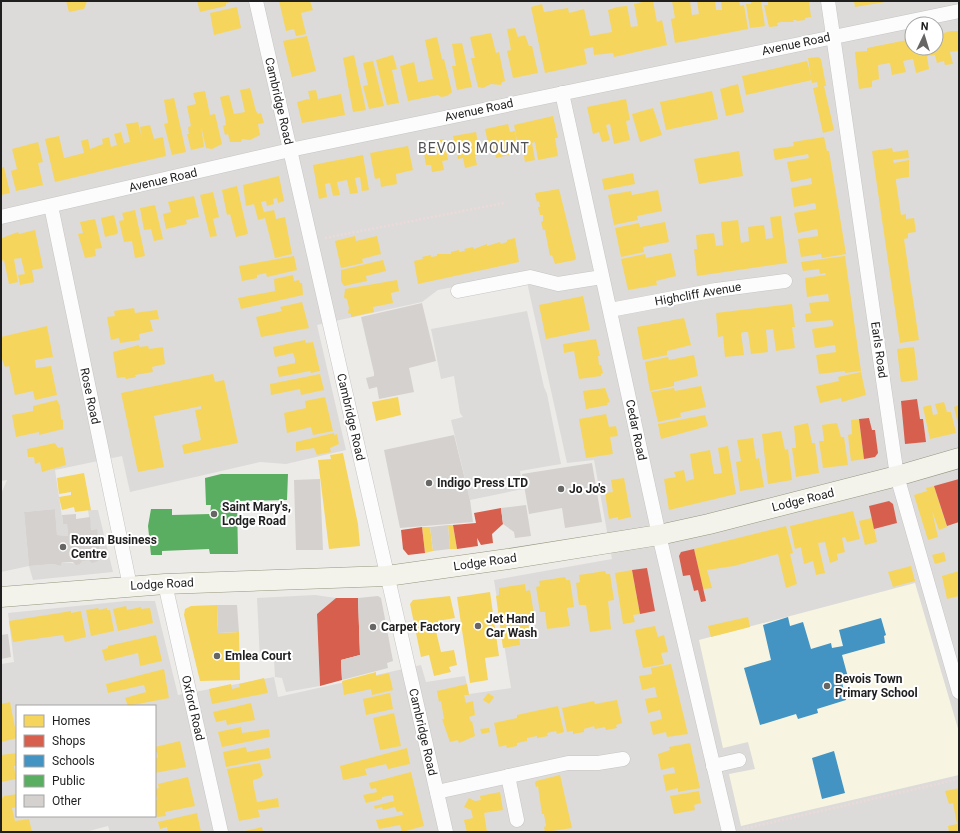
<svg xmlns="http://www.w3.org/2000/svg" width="960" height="833" font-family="Roboto,sans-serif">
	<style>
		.residential { fill: #dcdbd9; fill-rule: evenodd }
		.education { fill: #f7f5e2 }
		.homes { fill: #f6d55c }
		.shops { fill: #d6604d }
		.schools { fill: #4393c3 }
		.public { fill: #5aae61 }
		.building { fill: #d4d1cf }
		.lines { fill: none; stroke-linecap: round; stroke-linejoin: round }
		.street-casing { stroke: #c6c5c4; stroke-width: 15 }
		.secondary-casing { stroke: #97977f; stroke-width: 21 }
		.path { stroke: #ebdad9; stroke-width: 2.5; stroke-dasharray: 2 2; stroke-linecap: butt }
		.street { stroke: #fcfcfc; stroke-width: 14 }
		.secondary { stroke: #f3f3eb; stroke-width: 20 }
		.poi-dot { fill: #676665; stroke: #fff; stroke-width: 1.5 }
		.labels { text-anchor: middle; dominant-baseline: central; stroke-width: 4; stroke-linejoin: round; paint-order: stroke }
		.street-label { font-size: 12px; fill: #1f1f1f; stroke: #fff }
		.poi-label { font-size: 12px; font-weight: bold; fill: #1f1f1f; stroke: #fff; text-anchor: start }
		.quarter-label { font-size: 14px; letter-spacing: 1px; fill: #525252; stroke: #fff }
	</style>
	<rect width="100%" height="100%" fill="#edebe8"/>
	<g class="residential">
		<path d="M1,1h958v831h-849l-2,-6 -23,6h-84v-168l13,-2 -6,-49 118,-12h29l23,94 96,-18 4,20 143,-32 5,17 39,-6 4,18 42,-6 -17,-108 118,-21 -18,-99 -27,3 -42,-190 -87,17 -16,12 -105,23 29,125 -60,14 -26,-2 -130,30 -8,-36 -67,14 8,54h4l1,12 -11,-1 -2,-26 -31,3 5,54 24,-2 8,2 1,-4 18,2 17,-35 -6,1 -3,-20h10l15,62 -80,8 -4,-14 -28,6v-78l6,-14 -6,1zM912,24h24v24h-24zM17,706h138v110h-138z"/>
		<path d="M527,311l17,76 3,7 14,70 -41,7 3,18 -53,11 -19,-80 12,-3 -3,-4 -6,-37 -13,3 -10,-50z"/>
		<path d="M315,595l21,3 -19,16 3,72 -34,6 -4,-14 -7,-1 -1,-17h-14l-3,-62z"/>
	</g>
	<path class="education" d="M915,583l44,149v43l-218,51 -12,-52 26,-5 -7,-27 -25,6 -24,-108z"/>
	<g class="homes">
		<path d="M66,1h21l-3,8 -15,3z"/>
		<path d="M197,1h34v1l-5,1v3l-26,6z"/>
		<path d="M279,1h31l3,9 -12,3 5,21 -10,2 -2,-7 -8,2z"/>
		<path d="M646,1h7l4,21 5,-2 5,25 -53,12 -1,-4 -19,2 -1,-8 -9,2 3,15 -42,9 -14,-66 11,-3 2,8 24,-4 1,5 15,-4 6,27 22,-4 -4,-22 9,-3 10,-1 4,21 7,-1 -4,-22z"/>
		<path d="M672,1h18l2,14 7,-1 -2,-13h18l1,9h6l-1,-9h18l1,5 4,-1 4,24 -73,14 -4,-24 4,-1z"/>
		<path d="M751,1h10l4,25 -15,2 -4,-24h5z"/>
		<path d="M768,1h41l2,16 -6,1v2l-8,1 -1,-1h-3l1,2h-13l-4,1 1,3 -9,1 -5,-22h4z"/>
		<path d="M854,1h31v1l-30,5z"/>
		<path d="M237,7l4,21 -27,7 -4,-22z"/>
		<path d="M515,28l3,9 7,-2 4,11h3l6,27 -25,5 -6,-27 4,-1 -4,-21z"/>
		<path d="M951,31h8v20l-9,1 3,12 -8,1 -1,-4 -7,2 -2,-8 -8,1 2,13 -13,4 -3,-14 -10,2 3,11 -14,3 -2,-12 -12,2 1,14 -7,2v6l-13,2 -4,-37 12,-1v-3l45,-9v9h24v-13z"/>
		<path d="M491,33l5,20 3,-1 6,29 -3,1 -1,3 -10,-1 -8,4 -5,-1 -7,-29h4l-5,-21z"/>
		<path d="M307,36l9,35 -24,6 -9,-36z"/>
		<path d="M437,37l5,22h2l8,33 -5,4 -6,1 -3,-2 -30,6 -8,-35 14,-4 4,20 15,-3 -8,-39z"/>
		<path d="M462,43l10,44 -15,3 -5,-24h4l-4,-22z"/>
		<path d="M354,55l12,55 -13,2 -10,-54z"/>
		<path d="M393,55l4,14 -5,1 7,33 -12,2 -11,-45z"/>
		<path d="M818,57l3,2 5,27h-2l10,44 -11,3 -10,-45 5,-1 -1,-5 -5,1 -4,-25z"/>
		<path d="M373,61l11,45 -15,3 -6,-23 5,-1 -5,-22z"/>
		<path d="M807,61l5,19 -66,15 -4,-19z"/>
		<path d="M738,84l6,28 -18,4 -6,-27z"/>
		<path d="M250,88l6,23 2,3 3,-1 3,10 -6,1 2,11 -10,5 -8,-1 -1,3h-11l-2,-8 -3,1 -2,-9 3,-1 -1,-7 -5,-21 9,-2 5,19 11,-2 -5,-22z"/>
		<path d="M316,90l2,9 23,-5 4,21 -43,8 -5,-21 11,-3 2,1 -2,-9z"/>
		<path d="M205,91l5,24 5,-1 7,30 -10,5 -6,-1 -5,-22 3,21 -13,3 -4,-16h2l-1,-7 3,-1 -4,-20 9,-2 -3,-11z"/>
		<path d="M712,91l6,28 -52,11 -6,-28z"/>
		<path d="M174,98l12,54 -14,3 -8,-31 4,-1 -4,-23z"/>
		<path d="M626,99l4,21 -4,1 4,19 -16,4 -4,-20 -4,1 4,15 -8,2 -3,-10 -6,2 -6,-27z"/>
		<path d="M653,108l9,27 -22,7 -8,-28z"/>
		<path d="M553,116l5,22h-3l3,18 -20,4 -3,-18 -3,1 3,17 -10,2 -3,-17 -4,1 -4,-21z"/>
		<path d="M138,122l4,17 -2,-12 10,-2 4,14 9,-2 3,19 -111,26 -10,-43 14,-3 5,22 20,-5 -3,-12 7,-2 2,10 13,-5 -1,-5 7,-2 2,10 6,-2 -3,-11 7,-2 3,11 6,-1 -4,-18z"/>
		<path d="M508,124l2,8 5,-1 2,13 -4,1v3l-5,1 1,6 -13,3 -1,-5h-5l-5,-24z"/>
		<path d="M476,132l4,22 -5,2 2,9 -12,3 -2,-10 -5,1 -5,-23z"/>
		<path d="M824,137l3,14h2l17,103 -24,4 -1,-4 -20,3 -3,-18 20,-3v-3l-1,-4 -19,4 -4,-20 22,-4v-3l-1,-3 -21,4 -3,-19 21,-4 -1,-6 -20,4 -4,-20 22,-4 -1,-4 -33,6 -2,-11 21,-3 -1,-4z"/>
		<path d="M444,139l4,21 -6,1 2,9 -12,2 -1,-7h-5l-4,-22z"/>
		<path d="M38,142l5,20 -5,1 5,22 -27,6 -5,-20 6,-2 -5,-20z"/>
		<path d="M408,146l5,24 -17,4 1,10 -16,3 -1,-9 -5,1 -5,-26z"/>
		<path d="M892,148l1,4 15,-2 1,8 -16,2 1,3 15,-3v17l-13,2v3l5,33 5,-1v5l8,-1 2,14 -8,1v5l-4,1 15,101 -19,3 -28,-192z"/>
		<path d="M739,151l4,25 -44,8 -5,-25z"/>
		<path d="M363,155l6,35 -7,1 -2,-14 -5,1 3,15 -8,1 -3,-14 -10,2 3,13 -7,1 -3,-13 -5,1 2,13 -8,2 -6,-34z"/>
		<path d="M4,167l6,26 -9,2v-27z"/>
		<path d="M633,173l2,11 -31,6 -2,-11z"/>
		<path d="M279,176l5,25 -6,2 -1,-5 -4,1 1,5 -7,2 -1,-5 -5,1 3,10 10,-2 2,9 9,-2 7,37 -17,4 -10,-40 -7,2 -4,-16 -8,2 -3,-21z"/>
		<path d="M237,186l11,48 -12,3 -6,-23 -3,1 -5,-25z"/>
		<path d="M559,189l17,69 -1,2 -20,4 -3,-9 -2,1 -5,-26h-2l-2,-8 2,-1v-6h-3l-2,-8h2l-1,-6 -2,1 -2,-9z"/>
		<path d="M658,190l4,21 -25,5 1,4 -24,5 -6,-30 23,-4 1,4z"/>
		<path d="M213,192l6,25 -6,2 4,17 -7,1 -10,-42z"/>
		<path d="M194,196l5,21 -13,3 1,4 -21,5 -3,-15 8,-2 -3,-10z"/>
		<path d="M155,205l8,34 -9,2 -3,-12 -7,1 -4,-22z"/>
		<path d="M135,210l10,46 -10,2 -3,-17 -8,1 -5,-21 5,-1 -2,-7z"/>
		<path d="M114,215l4,17 -1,2 -12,3 -4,-19z"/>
		<path d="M781,216l6,47 -90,13 -3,-27h3l-1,-14 18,-2 2,13 7,-1 -2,-23 17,-2 3,23 8,-2 -1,-14 16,-2 2,14 7,-1 -3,-21z"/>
		<path d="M95,219l7,29 -7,1 1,7 -11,2 -7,-24 5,-1 -3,-11z"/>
		<path d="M665,222l4,20 -26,5 1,5 -23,5 -6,-29 24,-5 1,4z"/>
		<path d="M35,230l8,38 -11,2 2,12 -14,3 -2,-10 7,-1 -4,-16 -7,1 4,23 -9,2 -5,-24 -3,1v-25l1,2 16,-6 1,2z"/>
		<path d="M355,236l1,5 21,-5 4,18 -19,5 1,4 -22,5 -6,-27z"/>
		<path d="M515,238l4,24 -101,22 -4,-23 9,-2 -1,-2 9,-2v2l6,-1v-2h14v-2l8,-2v2l6,-1 -1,-2 9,-2 1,2 13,-5v2l13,-4 1,2 6,-2v-2z"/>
		<path d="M671,253l5,23 -20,5 1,4 -29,5 -7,-31 24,-5 1,4z"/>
		<path d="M294,256l3,14 -30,7 -1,-4 -9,2v3l-15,3 -3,-15z"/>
		<path d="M845,256l16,115 -16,2v-2l-26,3 -3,-19 20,-3 -1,-7 -20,3 -3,-19 21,-3v-3l-1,-3 -26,2 -1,-8 6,-1 -2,-10 20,-2 -1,-7 -21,3 -2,-19 21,-3 -1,-2 -5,1 -1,-5 -16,2 -2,-9z"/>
		<path d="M383,260l3,11 -20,5 1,5 -23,5 -3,-5v-11z"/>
		<path d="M293,275l1,6 5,-1 1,3h2l1,12 -62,14 -3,-11 37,-7 -1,-12z"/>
		<path d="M397,280l2,11 -8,2 2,10 -20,4 1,5 -23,5v-3l-3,-1 1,-5 -2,-9 -3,-1 1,-9z"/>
		<path d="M583,296l7,34 -44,9 -7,-34z"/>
		<path d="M302,302l7,26 -48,9 -5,-20 26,-6 -2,-4z"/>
		<path d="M792,304l3,23h-3l3,21 -19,3 -3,-22 -7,1 2,22 -17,2 -3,-22h-4l-3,1 3,22 -19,2 -2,-21 -5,1 -2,-24z"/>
		<path d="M134,308l1,5 22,-3 2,9 -9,1 3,11 -14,3 1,6 -20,3 -1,-5 -8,2 -4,-23 8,-1 -1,-5z"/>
		<path d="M684,318l7,27 -24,6v4l-24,5 -6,-33z"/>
		<path d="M47,326l6,31 -18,3 1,8 15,-2 6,29 -22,5 -2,-9 -18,4 -6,-29 -4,1 -3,-8 -1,-22z"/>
		<path d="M596,339l4,17h-2l1,9h2l2,8 -2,1v2l-22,3 -5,-28 -10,2 -1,-9z"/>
		<path d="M305,340l1,3 7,-1 7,29 -9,2 -1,-2 -31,6 -2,-10 18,-4v-4l-2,-6 -18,4 -2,-10z"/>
		<path d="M139,345v2l9,-1 1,3 14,-2 2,17 -13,3 1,5 -18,3 1,2 -10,2 -1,-2 -8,1 -4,-26z"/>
		<path d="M914,347l4,33 -17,2 -4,-33z"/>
		<path d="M694,355l4,21 -24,6v4l-24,5 -5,-29 23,-5 1,3z"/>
		<path d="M861,372l5,23 -24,7 -1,-4 -21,5 -4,-17 23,-5 -1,-4z"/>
		<path d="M213,374l2,8 9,-2 14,63 -54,11 -2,-9 19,-5 -6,-30 6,-1v-3l-47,10 10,51 -26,5 -17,-79z"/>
		<path d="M320,374l4,16 -23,5 -1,-6 -29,6 -1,-11z"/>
		<path d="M701,386l5,21 -26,6 1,4 -23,5 -7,-30 23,-4 1,3z"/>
		<path d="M605,388l5,14 -3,1 1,2 -22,4 -3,-18z"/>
		<path d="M325,397l8,34 -20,4 -2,-8 -24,6 -3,-20 22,-5 -1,-7z"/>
		<path d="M398,397l3,18 -25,6 -4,-19z"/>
		<path d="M57,400l3,6 1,13 2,1v9l-24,6v-3l-23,5 -4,-22 21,-4v-5z"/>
		<path d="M944,402l3,10h4l5,21 -26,6 -7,-32 8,-2 2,10 5,-1 -3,-10z"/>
		<path d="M959,405v19h-1l-4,-17z"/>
		<path d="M606,414l3,13 7,-1 2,10 -8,1 3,17 -27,4 -7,-39z"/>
		<path d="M705,415l3,11 -47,13 -3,-15z"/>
		<path d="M859,419l5,40 -13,2 -3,-26 4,-1 -1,-14z"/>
		<path d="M808,423l4,20h3l4,30 -23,4 -4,-29h4l-2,-22z"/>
		<path d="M837,423l4,14h3l4,28 -25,3 -4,-27h5l-2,-16z"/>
		<path d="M781,431l4,19 3,-1 4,31 -24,4 -6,-50z"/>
		<path d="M334,433v2l3,-1 2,10 -9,4 1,4 -14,3 -3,-7 -18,3v-9z"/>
		<path d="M753,438l3,21 3,-1 5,29 -24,4 -4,-29 5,-1 -4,-21z"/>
		<path d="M55,443l3,5 5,-1 3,18 -24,7 -2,-10 -5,2 -1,-7h-6l-1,-8z"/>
		<path d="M728,446l8,48 -67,16 -5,-31 12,-2 -2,-5 10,-2 2,11 8,-2 -4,-25 20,-4 4,24 8,-1 -4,-25z"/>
		<path d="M343,453l15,71 2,22 -31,3 -11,-89 13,-1 -1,-4z"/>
		<path d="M84,473l7,37 -16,2 -1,-5 -12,3 -3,-13 12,-2v-3l-12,2 -2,-16z"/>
		<path d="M624,478l7,39 -13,3v-3l-9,2 -4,-26 8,-1 -2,-12z"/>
		<path d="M934,486l13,41 -8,3 -7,-19 6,26 -10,3 -14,-45 13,-4 -1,-3z"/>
		<path d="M853,511l7,28 -13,3 -2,-5 -3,1 3,14 -8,2 1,6 -8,3 -5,-21 -7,1 7,30 -9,2 -3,-14 -9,3 -3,-17 -6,2 -5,-23z"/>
		<path d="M872,518l5,24 -12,3 -6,-24z"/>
		<path d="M448,525h5l4,24h-7z"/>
		<path d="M786,526l7,27 -3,1 7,30 -11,4 -8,-34 -44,12 -27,4 5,18 -9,1 -9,-40z"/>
		<path d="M422,527h8l3,24 -8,2z"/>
		<path d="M944,552l2,9 -11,3 -3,-9z"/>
		<path d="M911,566l4,15 -22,6 -5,-15z"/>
		<path d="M632,570l8,44 -7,1 2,7 -12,2 -8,-51z"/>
		<path d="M605,571l1,3h4l4,26 -6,1 3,28 -21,3 -4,-27h-7l-3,-22 4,-1 -1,-7z"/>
		<path d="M959,571v25l-12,3 -5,-23z"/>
		<path d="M565,577l1,3h4l4,27 -7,1 3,18 -23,3 -2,-17h-5l-4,-25 4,-1 -1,-5z"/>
		<path d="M525,584l1,7 4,-1 4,24 -7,1 3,19 -11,2 1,9 -17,3 -7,-52 3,-1v-7z"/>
		<path d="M490,592l9,64 -14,2 3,22 -18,3 -13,-86z"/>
		<path d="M450,596l5,22 -17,3v5l-6,1 1,4h3l5,21 13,-2 3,15 -8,2 2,5 -17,4 -5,-21 -8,2 -11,-53 3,-4z"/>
		<path d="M217,605l1,28 21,-1 1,48 -40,1 -16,-66 1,-6 6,-3z"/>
		<path d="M126,606l1,4 14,-3v2l9,-1 3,15 -35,8 -5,-22z"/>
		<path d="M98,608l1,2 8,-2v2h3l4,21 -23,5 -5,-26z"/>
		<path d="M71,611v2l10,-2 5,26 -21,5 -2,-7 -50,7 -4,-21 50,-8 2,12 -2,-12z"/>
		<path d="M748,617l2,10 -39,10 -3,-11z"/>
		<path d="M655,626l3,11 6,-2 4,17 -7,1 3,11 -21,4 -8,-38z"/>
		<path d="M156,635l6,26 -22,5 -2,-13 -33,8 -3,-11 6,-2v-2z"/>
		<path d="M671,664l17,70 -21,3 -1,-5 -13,3 -3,-13 12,-3 -2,-9 -12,3 -3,-14 12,-2 -2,-10 -13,3 -3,-14 13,-2 -1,-6z"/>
		<path d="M164,669l5,29 -41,8 -3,-8 21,-6 -2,-7 -36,8 -2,-9z"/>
		<path d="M376,672v4l13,-3 4,17 -21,5 -1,-6 -27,6 -2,-14z"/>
		<path d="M264,678l4,15 -56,11 -3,-15 22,-5 1,5 8,-2 -1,-3z"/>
		<path d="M467,684l2,11h-5l2,8 7,-2 2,14 -6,2 2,5 1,-1 3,15 -16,7 -1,-3 -8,2 -8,-23h2l-3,-18 -2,1 -2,-11z"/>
		<path d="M390,693l3,16 -27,6 -3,-16z"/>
		<path d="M488,693l6,4 -5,7 -6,-4z"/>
		<path d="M617,700l5,23 -6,2 1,3 -11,2 -1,-3 -10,2 -1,-3 -10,3v3l-11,2v-3l-6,1 -5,-24 32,-7 1,3z"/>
		<path d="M10,702l7,36 -16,4v-38z"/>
		<path d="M251,703l4,17 -28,5 -1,-5 -10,2 -3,-10z"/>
		<path d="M558,706l6,26 -7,2 -1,-3 -9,2 1,3 -11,2v-2l-10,2v3l-10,2v3l-10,2 -1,-3 -7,2 -5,-24 23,-5v-3z"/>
		<path d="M394,713l7,33 -21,4 -7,-32z"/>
		<path d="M241,727l1,6 27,-4 1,8 -48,10 -4,-15z"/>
		<path d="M489,728l1,4 -8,2 -2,-5z"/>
		<path d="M180,741l6,26 -31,6v-14l3,-2 -1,-5 -2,1v-6z"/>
		<path d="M690,743l10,45 -22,4v-4l-12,3 -3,-16 12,-2 -1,-6 -13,3 -3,-16 12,-4 -1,-3z"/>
		<path d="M246,747l1,5 22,-4 2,10 -45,9 -3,-15z"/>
		<path d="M407,748l3,16 -22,5 -2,-5 -21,5 2,6 -24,5 -3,-14z"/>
		<path d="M17,753v13h-3l2,13 -15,3v-27z"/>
		<path d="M260,763l3,12 -3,3 -7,2v3l4,19 21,-4 1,9 -21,3 2,7 -21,4 -12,-52z"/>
		<path d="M411,772l13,54 -22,6 -2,-7 -21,4 -3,-9 27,-5 -1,-4 -5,1 -2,-5 -12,3 -1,-3 -7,2 -1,-3 20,-5 -1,-6 -11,2v2l-16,4 -3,-8 14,-3 -1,-4 -5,1 -2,-6z"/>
		<path d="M560,775l12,53 -27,4 -1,-5 2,-1 -2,-12h-2l-4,-28 -2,1 -1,-4 1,-2z"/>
		<path d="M188,777l7,29 -30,6 1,4 -9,1 -2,-9v-8h2l-2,-11 4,-1 -1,-4z"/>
		<path d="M959,788v43l-10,1 -1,-6 9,-2 -4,-21 -4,1 -4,-13z"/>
		<path d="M699,791l2,12 -7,2 1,5 -21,4 -4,-18z"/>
		<path d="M1,792l2,7 1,-3 13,-2v13l-5,1 3,13 14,-2 3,13h-31z"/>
		<path d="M500,792l3,18 -19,3 3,19h-20l-3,-12 9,-2 -2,-8 -7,-3 5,-9 6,3 6,-1 -1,-4z"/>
		<path d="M197,813l4,19h-33l-1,-5 -7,2 -2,-7z"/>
		<path d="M262,827l1,5h-18v-1z"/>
	</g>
	<g class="shops">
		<path d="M917,399l3,20h3l3,23 -21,2 -4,-43z"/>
		<path d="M869,418l3,12h3l3,23 -3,4 -11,2 -5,-40z"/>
		<path d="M959,479v43l-12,4 -13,-40z"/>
		<path d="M889,501l4,3 4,19 -23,6 -5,-23z"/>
		<path d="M501,508l2,16 -11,10 1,9 -12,2 -4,-7 1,8 -21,3 -4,-24 23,-2 -2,-10z"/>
		<path d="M422,527l3,26 -17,2 -5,-6 -2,-19z"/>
		<path d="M694,549l12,52 -5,1 -3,-12 -4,1 -4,-16 -7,1 -4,-20 2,-4z"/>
		<path d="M647,568l8,43 -15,3 -8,-44z"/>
		<path d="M336,598h22l2,57 -19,5 1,20 -22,6 -3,-72z"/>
	</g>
	<g class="schools">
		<path d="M788,617l2,9 13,-4 8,27 20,-6 1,5 11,-2 -4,-16 42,-12 5,17 -2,1 1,7 -43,12 7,26 -7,1 4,18 -29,9 1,4 -20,6 -2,-5 -36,11 -16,-57 27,-8 -8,-35z"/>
		<path d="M834,751l11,42 -23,6 -10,-41z"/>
	</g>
	<path class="public" d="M221,474h67l-1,26 -50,1 1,53h-28l-1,-5 -47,2v4h-11l-3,-29 3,-17h21v6l38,-1 1,-9h-5l-1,-27z"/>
	<g class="building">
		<path d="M422,303l14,58 -27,7 5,24 -35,7 -2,-12 -8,2 -3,-11 8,-2v-3l-13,-56z"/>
		<path d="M454,435l16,65 3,22 -73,6 -16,-78z"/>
		<path d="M592,463l10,59 -37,6 -3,-20 -33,6 -7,-40z"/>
		<path d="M320,479l3,71h-27l-2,-70z"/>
		<path d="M526,505l5,31 -16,2 -1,-6 -11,-8 -2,-16z"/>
		<path d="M55,509l2,26 11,1 -1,-12h-4l-1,-9 14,-1v5l14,-2 1,13 6,-1 3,28 -2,4 -6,2 -3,-3 -7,1 -2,3 -4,1 -3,-3h-11l-1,4 -8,-2 -24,2 -5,-54z"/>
		<path d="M448,525l2,24 -17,2 -3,-24z"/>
		<path d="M378,596l3,2 12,63 -6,2 1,5 -46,12 -1,-20 19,-5 -2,-57z"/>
		<path d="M217,605h20l2,27 -21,1z"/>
		<path d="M8,634l3,23 -10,2v-24z"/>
	</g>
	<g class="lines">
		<g class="street-casing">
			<g id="street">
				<path d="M256,1l190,831"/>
				<path d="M828,1l69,475 62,216"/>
				<path d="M562,93l97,442 70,297"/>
				<path d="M51,206l79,380"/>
				<path d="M1,217l289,-67 669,-139"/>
				<path d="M458,291l72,-14 28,7 44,-7"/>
				<path d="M610,310l106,-20 69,-9"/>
				<path d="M165,584l56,248"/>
				<path d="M713,766l26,-6"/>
				<path d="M508,776l9,44"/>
				<path d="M437,792l131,-29h30l25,-4"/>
			</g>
		</g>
		<g class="secondary-casing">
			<path id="secondary" d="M1,597l164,-13 222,-8 121,-17 151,-24 50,-11 188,-48 62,-18"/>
		</g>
		<g class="path">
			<path d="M325,238l179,-35"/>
			<path d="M743,829l216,-50"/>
		</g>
		<use href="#street" class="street"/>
		<use href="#secondary" class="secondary"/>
	</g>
	<g class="poi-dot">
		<circle cx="429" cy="483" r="4"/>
		<circle cx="561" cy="489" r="4"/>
		<circle cx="214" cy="514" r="4"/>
		<circle cx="63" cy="547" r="4"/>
		<circle cx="478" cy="626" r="4"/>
		<circle cx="373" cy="627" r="4"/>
		<circle cx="217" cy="656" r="4"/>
		<circle cx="827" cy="686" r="4"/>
	</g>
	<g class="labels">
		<g class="street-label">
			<text transform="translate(796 44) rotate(-12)">Avenue Road</text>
			<text transform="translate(279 101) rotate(77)">Cambridge Road</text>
			<text transform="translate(479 110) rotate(-12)">Avenue Road</text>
			<text transform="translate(163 180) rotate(-13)">Avenue Road</text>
			<text transform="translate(698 294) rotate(-10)">Highcliff Avenue</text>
			<text transform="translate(879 350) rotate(82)">Earls Road</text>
			<text transform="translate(90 396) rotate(78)">Rose Road</text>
			<text transform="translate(351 417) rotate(77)">Cambridge Road</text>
			<text transform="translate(636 430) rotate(78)">Cedar Road</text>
			<text transform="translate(803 500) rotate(-14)">Lodge Road</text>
			<text transform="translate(485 562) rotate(-8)">Lodge Road</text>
			<text transform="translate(162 584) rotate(-3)">Lodge Road</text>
			<text transform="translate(193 708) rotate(77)">Oxford Road</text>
			<text transform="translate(423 732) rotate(77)">Cambridge Road</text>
		</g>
		<g class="poi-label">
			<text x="437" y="483">Indigo Press LTD</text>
			<text x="569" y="489">Jo Jo's</text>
			<text x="222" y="507">Saint Mary's,<tspan x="222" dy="14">Lodge Road</tspan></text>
			<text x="71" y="540">Roxan Business<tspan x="71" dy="14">Centre</tspan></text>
			<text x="486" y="619">Jet Hand<tspan x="486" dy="14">Car Wash</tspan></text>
			<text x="381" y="627">Carpet Factory</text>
			<text x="225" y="656">Emlea Court</text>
			<text x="835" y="679">Bevois Town<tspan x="835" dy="14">Primary School</tspan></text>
		</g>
		<g class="quarter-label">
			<text x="474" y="148">BEVOIS MOUNT</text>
		</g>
	</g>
	<rect width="960" height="833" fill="none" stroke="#1f1f1f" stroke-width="4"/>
	<rect x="16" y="705" width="140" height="112" fill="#ffffff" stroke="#a5a5a5"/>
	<rect x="24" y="715" width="20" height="12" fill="#f6d55c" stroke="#a5a5a5"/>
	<text x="52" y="725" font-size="12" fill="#1f1f1f">Homes</text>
	<rect x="24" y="735" width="20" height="12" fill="#d6604d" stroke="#a5a5a5"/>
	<text x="52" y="745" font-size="12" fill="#1f1f1f">Shops</text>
	<rect x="24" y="755" width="20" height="12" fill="#4393c3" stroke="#a5a5a5"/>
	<text x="52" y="765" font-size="12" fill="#1f1f1f">Schools</text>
	<rect x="24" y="775" width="20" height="12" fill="#5aae61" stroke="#a5a5a5"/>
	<text x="52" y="785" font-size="12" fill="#1f1f1f">Public</text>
	<rect x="24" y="795" width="20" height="12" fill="#d4d1cf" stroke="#a5a5a5"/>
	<text x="52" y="805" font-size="12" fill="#1f1f1f">Other</text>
	<g transform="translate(924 36) rotate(4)"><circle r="19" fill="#ffffff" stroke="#a5a5a5"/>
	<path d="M0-3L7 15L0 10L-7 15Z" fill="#676665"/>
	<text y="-6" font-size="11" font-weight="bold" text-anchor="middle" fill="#1f1f1f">N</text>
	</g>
</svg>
